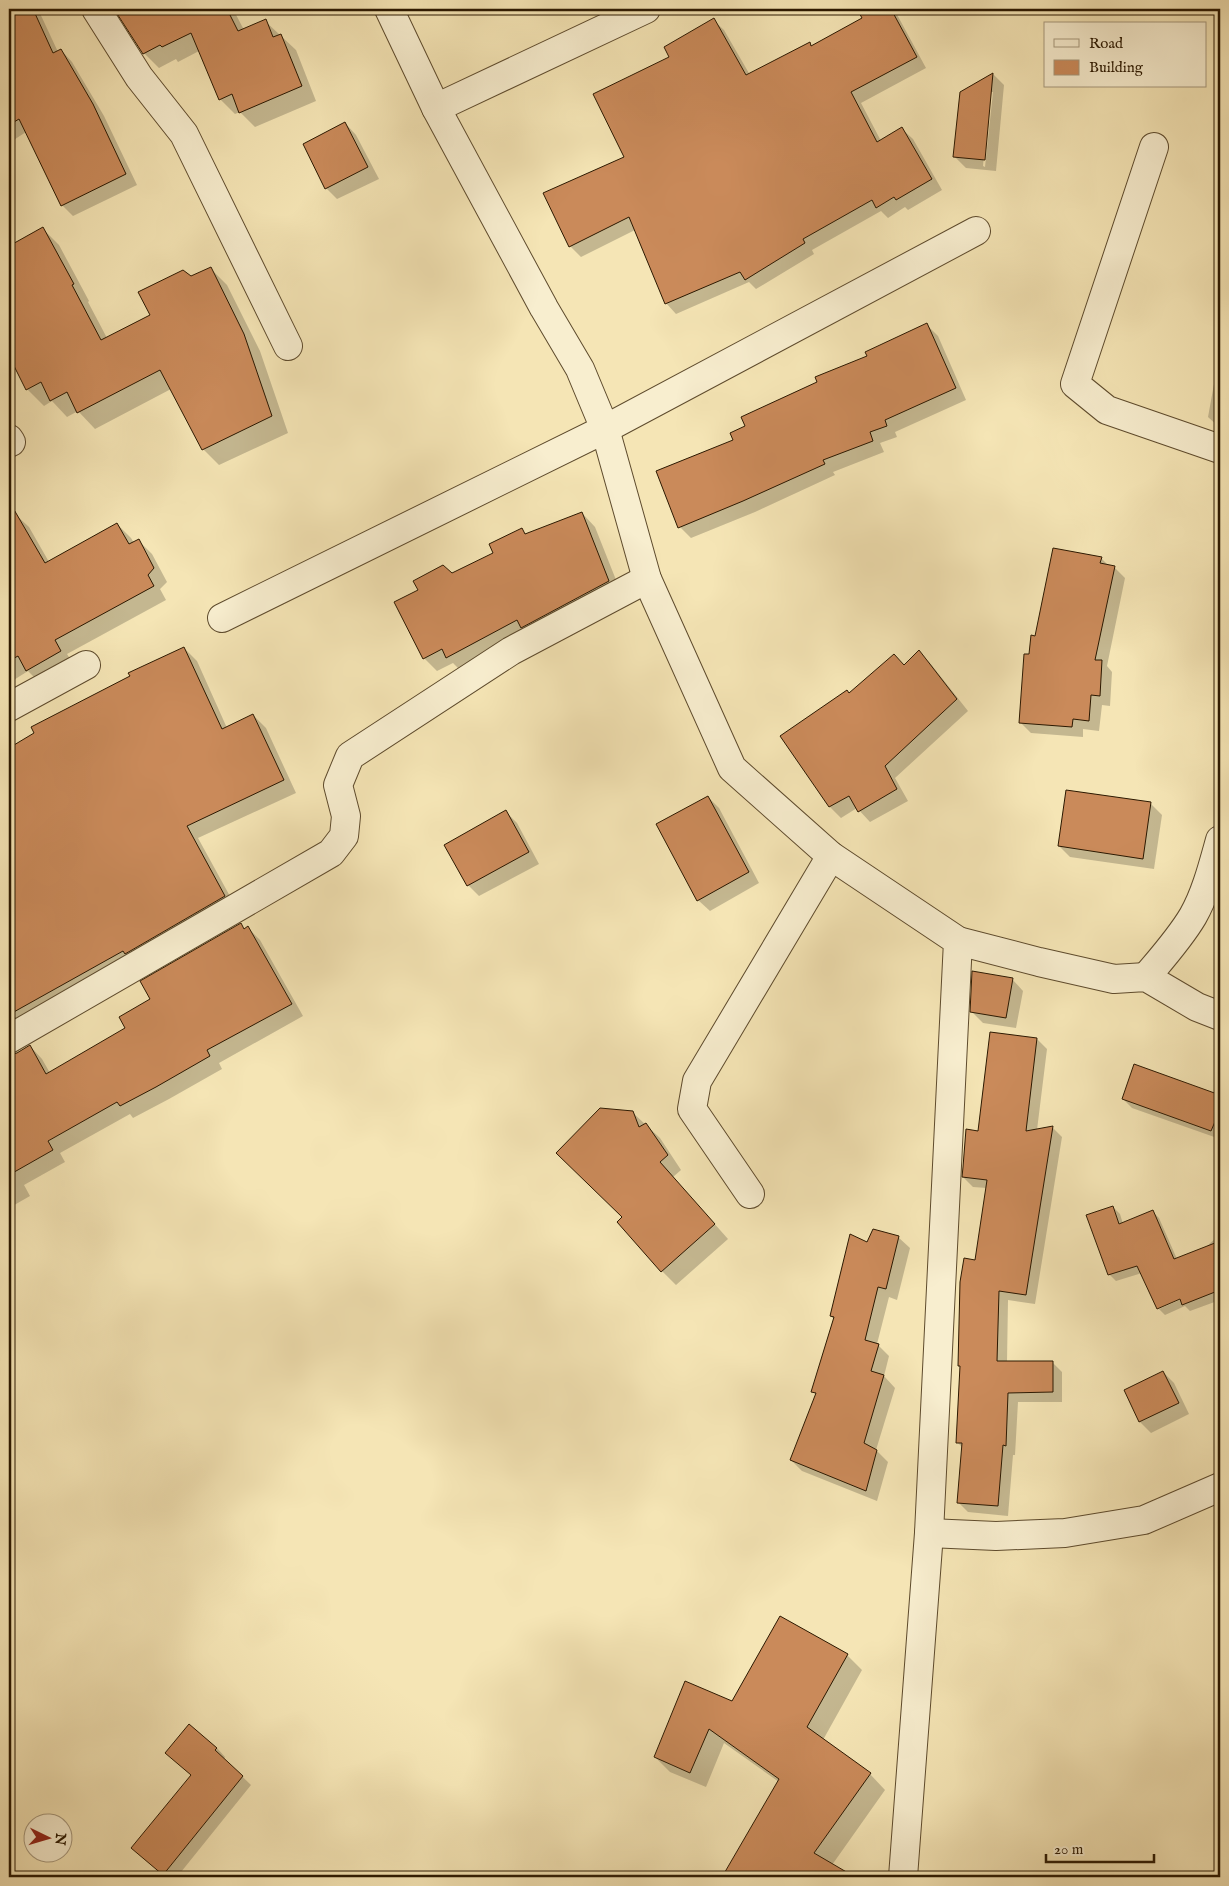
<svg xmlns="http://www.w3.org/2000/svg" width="1229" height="1886" font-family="'IM FELL English',serif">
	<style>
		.shadow { fill: #0003; fill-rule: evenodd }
		.building { fill: #ca8a5a; stroke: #2b1800 }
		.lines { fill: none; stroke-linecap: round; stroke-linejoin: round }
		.street-casing { stroke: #5e4b2d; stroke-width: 30 }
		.street { stroke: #f8eecf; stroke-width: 28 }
	</style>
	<rect width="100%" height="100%" fill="#f5e5b5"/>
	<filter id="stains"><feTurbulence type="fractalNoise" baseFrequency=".004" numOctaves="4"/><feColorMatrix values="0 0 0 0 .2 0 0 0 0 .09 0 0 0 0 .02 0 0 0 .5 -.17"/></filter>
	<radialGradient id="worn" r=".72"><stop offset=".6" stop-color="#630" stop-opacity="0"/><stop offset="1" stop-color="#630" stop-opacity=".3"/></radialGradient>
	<g class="shadow">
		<path d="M9,9h29l20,43 3,-2 11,12 32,54 33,69 -64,31 -11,-11 -36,-73 -17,11z"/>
		<path d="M116,9h117l11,21 21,-9 31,29 20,51 -61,26 -15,-15 -5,2 -15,-15 -21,-48 -21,11 -2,-3 -17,9 -15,-15z"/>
		<path d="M858,9h36l32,59 -65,35 20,38 21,-12 11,10 29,51 -34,20 -3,-3 -17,11 -7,-7 -69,39 2,4 -58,35 -7,-7 -73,32 -10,-11 -31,-73 -54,27 -11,-11 55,-88 46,-101 42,-37 11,10 26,45 59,-31 3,3 51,-29z"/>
		<path d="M993,74l11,11 -8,86 -30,-3 -11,-11 6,-64zM990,92h3l-8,75 -2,-1z"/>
		<path d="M345,123l11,12 23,44 -42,20 -11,-11z"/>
		<path d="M43,229l16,16 30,56 -1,1 19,36 44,-23 39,-37 20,-10 17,17 33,66 28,82 -69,32 -16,-16 -32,-60 -76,40 -17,-18 -11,6 -15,-16 -8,5 -17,-17 -18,-35v-107z"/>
		<path d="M927,325l11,11 28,64 -71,32 2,5 -17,6 4,9 -51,20 2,3 -80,37 -64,26 -11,-11 55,-87 11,-13 72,-45z"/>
		<path d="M1220,351v77l-12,-11z"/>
		<path d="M9,507l4,8 2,-1 14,13 20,35 68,-38 14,14 3,5 5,-2 13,13 15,28 -7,7 6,11 -99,54 7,11 -33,19 -13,-13 -19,12z"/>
		<path d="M582,513l13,14 27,68 -162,75 -7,-7 -16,8 -13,-13 28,-83 43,-21 26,-25 6,6z"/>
		<path d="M1101,558l7,7 6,2 11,11 -18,88 5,6 -2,34 -8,-1 -3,26 -16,-2v8l-52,-4 -11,-11 10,-66 6,-19z"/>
		<path d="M184,648l13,13 30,67 26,-13 13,13 30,65 -98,45 39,71 -228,134v-293z"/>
		<path d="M919,652l11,11 38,48 -73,67 13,23 -38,21 -13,-14 -16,10 -11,-11 19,-112 55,-29z"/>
		<path d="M708,797l11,11 40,75 -49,28 -12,-11z"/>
		<path d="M1151,804l11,11 -8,54 -84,-12 -11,-11z"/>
		<path d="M506,812l11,11 22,41 -60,32 -11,-11z"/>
		<path d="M240,925l5,5 3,-2 12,12 43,76 -84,47 3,6 -53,30 -36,19 -3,-4 -70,39 5,9 -41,23 6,11 -21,12v-152l21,-10 12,13 8,14 77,-45 25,-28z"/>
		<path d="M1012,979l11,12 -7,37 -33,-5 -12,-12z"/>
		<path d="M1037,1039l10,10 -10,81 15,-3 10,10 -27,167 -27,-4 -1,62h45l10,10v30h-44l-3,53h-2l-5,61 -40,-4 -10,-10 5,-54 -5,-5 18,-182 11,-73 -14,-1 -10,-10 16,-45z"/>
		<path d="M1135,1065l85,32v42l-88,-31 -9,-9z"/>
		<path d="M632,1112l28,26 21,32 -8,7 55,62 -52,46 -14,-14 -39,-54z"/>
		<path d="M1113,1207l7,7 3,10 29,-13 7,7 18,41 27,-10 16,-15v66l-30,11 -5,-5 -20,9 -7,-7 -16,-35 -26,8 -7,-7zM1185,1295l1,2 -27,12v-3z"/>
		<path d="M898,1237l12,11 -13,52 -8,-3 -12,47 12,12 -5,20 11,12 -19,62 12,12 -11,39 -75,-30 -11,-11 25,-65 -3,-4 21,-72 -3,-3 36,-72z"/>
		<path d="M1163,1372l11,11 15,31 -38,19 -11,-11 -15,-31z"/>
		<path d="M847,1655l15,15 -39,70 47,34 15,16 -53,75 13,12h-121l55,-95 -55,-39 -18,44 -36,-15 -15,-15 78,-55z"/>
		<path d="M189,1726l28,22 8,9 -1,2 27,26 -74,92h-12l-33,-29 60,-72 -25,-23z"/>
	</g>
	<g class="building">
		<path d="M9,9h24l20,44 8,-4 32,55 33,70 -65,32 -42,-87 -10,6z"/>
		<path d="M114,9h124l-9,4 9,18 28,-12 7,18 8,-3 21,52 -63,27 -7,-19 -13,6 -28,-67 -29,14 -2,-2 -17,9z"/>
		<path d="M857,9h34l26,48 -66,35 26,50 25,-15 30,52 -36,21 -2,-3 -18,11 -4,-8 -69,39 2,4 -60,37 -5,-8 -75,32 -36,-87 -60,30 -26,-54 81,-36 -31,-63 76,-37 -5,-10 50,-29 32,57 64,-33 1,4 51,-28z"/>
		<path d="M993,73l-8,87 -32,-3 7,-65z"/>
		<path d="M345,122l23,45 -43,22 -22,-45z"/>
		<path d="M43,227l31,57 -2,1 29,55 49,-25 -12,-23 45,-22 8,6 20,-9 33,67 28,82 -70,34 -42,-80 -83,43 -10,-21 -17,9 -9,-19 -15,8 -17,-34v-110z"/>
		<path d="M927,323l29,65 -71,32 2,6 -17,6 3,9 -50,19 2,4 -82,37 -65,27 -22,-57 77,-31 -3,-7 15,-7 -4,-9 76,-35 -2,-5 52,-21 -2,-4z"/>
		<path d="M9,501l36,62 72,-40 12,21 10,-5 15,29 -6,7 6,11 -99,54 6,11 -35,20 -8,-15 -9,5z"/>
		<path d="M582,512l27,69 -88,47 -4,-8 -71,38 -4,-9 -19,10 -29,-57 24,-12 -5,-9 30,-16 9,8 41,-20 -4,-9 33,-16 3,6z"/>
		<path d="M1053,548l49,9 -2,6 15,3 -20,94h7l-2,36 -9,-1 -2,26 -16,-2 -1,8 -53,-4 5,-69h5l2,-19 4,1z"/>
		<path d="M184,647l38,82 31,-15 31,66 -97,46 38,70 -100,58 -2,-3 -111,62 3,5 -6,3v-273l25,-15 -3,-6 99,-51 -2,-3z"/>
		<path d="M919,650l38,49 -72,67 12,23 -39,23 -9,-16 -20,11 -49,-71 67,-46 2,3 45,-39 10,11z"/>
		<path d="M1066,790l85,12 -8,57 -85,-13z"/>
		<path d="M708,796l41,76 -52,29 -41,-77z"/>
		<path d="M506,810l23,42 -62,34 -23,-41z"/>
		<path d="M241,923l3,6 4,-3 44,78 -85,46 3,6 -54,31 -36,19 -3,-4 -69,39 5,9 -44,25v-120l8,-2 13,-8 16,29 79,-46 -6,-11 31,-18 -10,-18z"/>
		<path d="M972,971l41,7 -7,40 -36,-6z"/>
		<path d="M990,1032l47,6 -11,93 27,-5 -27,169 -27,-4 -2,70h56v31l-45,1 -2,53 -3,-1 -5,61 -41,-3 5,-60h-6l4,-77h-2l2,-84 4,-24 11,2 12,-80 -25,-3 1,-10 3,-38 12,2z"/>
		<path d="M1134,1064l86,31v15l-9,21 -89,-32z"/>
		<path d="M600,1108l33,3 6,16 7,-4 22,32 -8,7 55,62 -54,48 -44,-50 5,-5 -66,-64z"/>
		<path d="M1113,1206l6,18 34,-14 21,49 46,-18v49l-38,15 -2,-6 -23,10 -20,-43 -29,9 -22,-60z"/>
		<path d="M873,1229l26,7 -13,53 -8,-2 -13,53 14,4 -8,27 13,4 -20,68 13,7 -11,41 -76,-31 26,-67 -5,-1 23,-75 -4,-1 20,-82 17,8z"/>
		<path d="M1163,1371l16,32 -40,19 -15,-32z"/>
		<path d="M780,1616l68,38 -41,73 64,46 -57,80 41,24h-133l57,-98 -70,-50 -19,44 -36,-16 31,-76 47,20z"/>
		<path d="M189,1724l28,24 -2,2 28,26 -80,99 -32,-27 60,-73 -26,-22z"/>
	</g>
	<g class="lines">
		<g class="street-casing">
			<g id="street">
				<path d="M96,9l43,68 45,57 104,212"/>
				<path d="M389,9l47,99 108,200 36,61 25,60 42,150 85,189 99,88 127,85 -29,592 -26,344"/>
				<path d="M436,108l210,-99"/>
				<path d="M1154,147l-79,237 32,26 113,39"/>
				<path d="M9,439l2,3"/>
				<path d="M222,618l383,-189 371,-198"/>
				<path d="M9,707l77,-42"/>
				<path d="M958,941l81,21 75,17 32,-2 51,30 23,9"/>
				<path d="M1146,977c16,-19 34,-39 47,-61 13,-23 20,-51 27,-76"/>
				<path d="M9,1039l322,-186 13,-17 2,-20 -8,-31 12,-29 161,-105 136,-72"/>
				<path d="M750,1194l-58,-85 5,-28 134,-225"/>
				<path d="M929,1533l67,3 69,-3 79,-13 76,-33"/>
			</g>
		</g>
		<use href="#street" class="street"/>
	</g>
	<rect width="1229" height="1886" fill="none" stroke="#f5e5b5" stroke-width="30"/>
	<rect x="10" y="10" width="1209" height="1866" fill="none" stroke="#2b1800" stroke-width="2.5"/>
	<rect x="15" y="15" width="1199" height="1856" fill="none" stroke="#2b1800"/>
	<rect x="1044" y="22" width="162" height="65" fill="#f8eecf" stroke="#a6987c"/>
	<rect x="1054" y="39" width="25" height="8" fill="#f8eecf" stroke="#a6987c"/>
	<text x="1089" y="48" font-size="15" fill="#2b1800">Road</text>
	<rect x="1054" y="60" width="25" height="15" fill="#ca8a5a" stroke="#a6987c"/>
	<text x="1089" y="72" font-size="15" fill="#2b1800">Building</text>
	<g transform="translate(48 1838) rotate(95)"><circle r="24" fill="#f8eecf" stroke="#a6987c"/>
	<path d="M0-4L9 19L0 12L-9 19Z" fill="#8f2418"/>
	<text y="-8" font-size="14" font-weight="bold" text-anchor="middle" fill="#2b1800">N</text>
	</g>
	<path d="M1046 1854v8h108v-8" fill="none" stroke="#2b1800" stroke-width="2.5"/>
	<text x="1054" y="1854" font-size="15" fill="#2b1800" stroke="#f8eecf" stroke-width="4" paint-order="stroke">20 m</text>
	<rect width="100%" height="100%" filter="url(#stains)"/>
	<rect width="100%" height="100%" fill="url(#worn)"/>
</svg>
